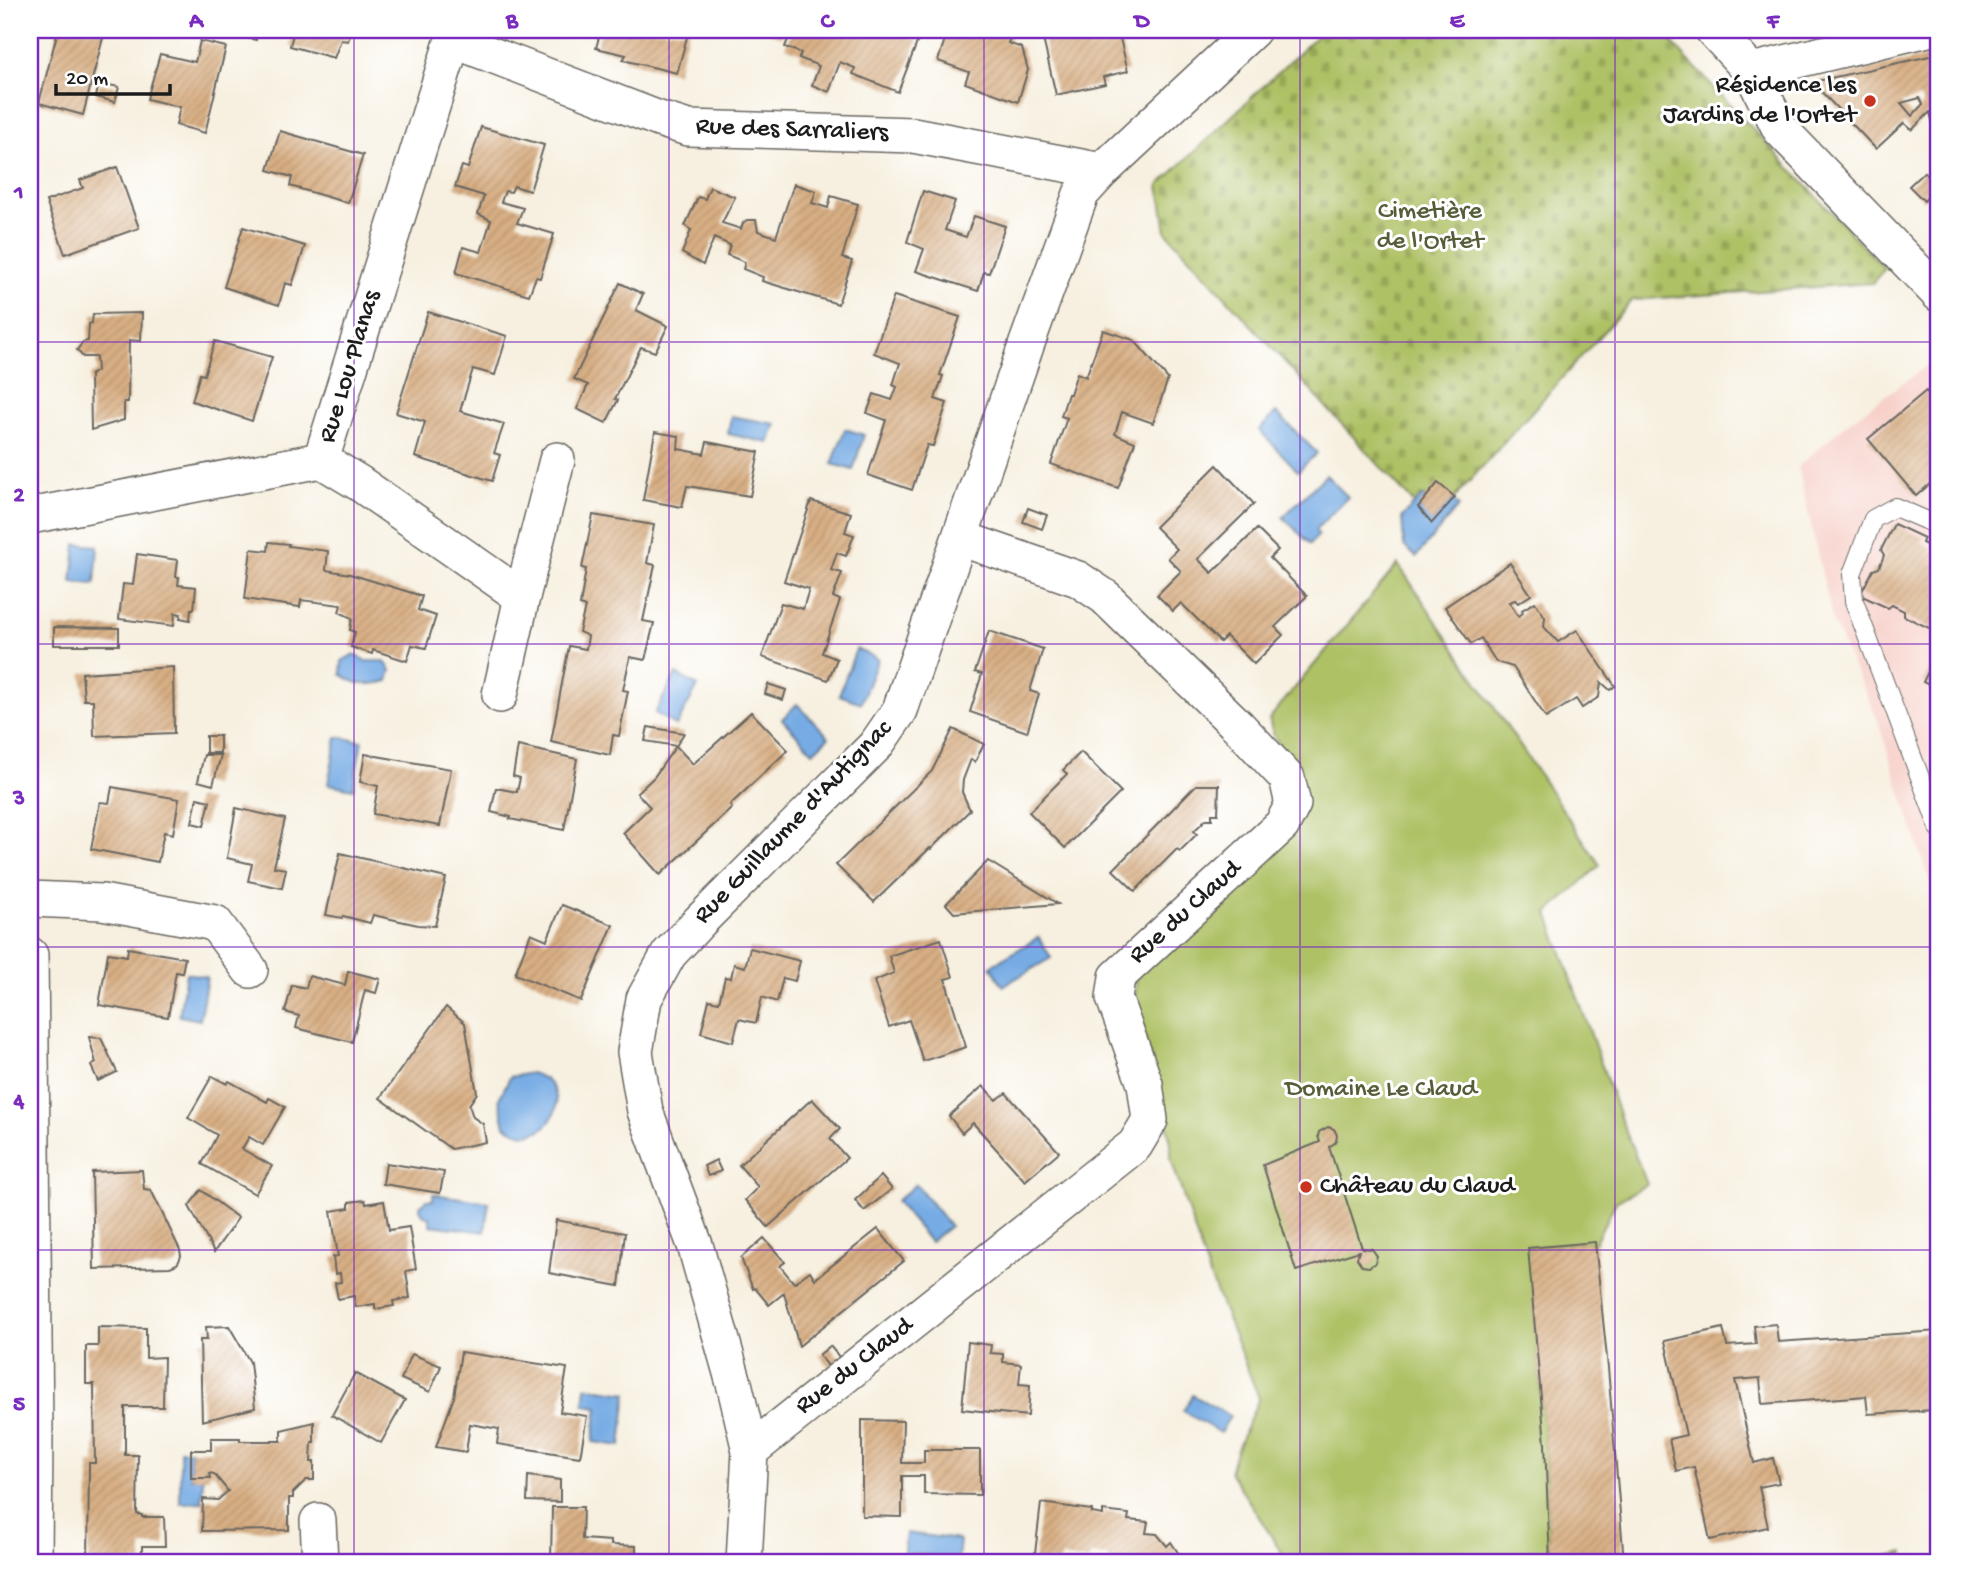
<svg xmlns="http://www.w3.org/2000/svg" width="1969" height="1592" font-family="'Gochi Hand',sans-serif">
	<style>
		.built { fill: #f7d0c9 }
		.grass { fill: url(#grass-dots); stroke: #656e40; stroke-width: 2 }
		.cemetery { fill: url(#cemetery-stones); stroke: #656e40; stroke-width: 2 }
		.green { fill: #aec165; stroke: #656e40; stroke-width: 2 }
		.water { fill: #76abe4; stroke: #496480; stroke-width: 2 }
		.building { fill: url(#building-hatch); fill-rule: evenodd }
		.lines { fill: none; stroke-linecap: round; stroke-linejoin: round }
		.service-casing { stroke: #696661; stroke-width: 20 }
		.minor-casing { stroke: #696661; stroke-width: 38 }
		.service { stroke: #fff; stroke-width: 18 }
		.minor { stroke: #fff; stroke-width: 35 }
		.grid { fill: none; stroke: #7b2cbf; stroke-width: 2; stroke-opacity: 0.55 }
		.poi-dot { fill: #c8321e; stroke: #fff; stroke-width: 2.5 }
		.labels { text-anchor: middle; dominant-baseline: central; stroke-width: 6; stroke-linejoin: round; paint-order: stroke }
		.poi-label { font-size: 26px; fill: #1c1c1c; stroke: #fff; text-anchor: end }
		.street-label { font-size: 26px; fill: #1c1c1c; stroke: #fff }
		.park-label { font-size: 26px; fill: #565e39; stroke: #fff }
		.neatline { fill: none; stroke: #7b2cbf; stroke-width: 2.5 }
		.grid-label { font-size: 23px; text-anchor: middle; font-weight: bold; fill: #7b2cbf }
	</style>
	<defs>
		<pattern id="grass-dots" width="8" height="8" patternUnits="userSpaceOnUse" patternTransform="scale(1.75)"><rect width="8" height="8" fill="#aec165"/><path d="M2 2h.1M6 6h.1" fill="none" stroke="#95a557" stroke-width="1.8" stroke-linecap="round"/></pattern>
		<pattern id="cemetery-stones" width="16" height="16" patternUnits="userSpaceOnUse" patternTransform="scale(1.75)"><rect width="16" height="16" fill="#aec165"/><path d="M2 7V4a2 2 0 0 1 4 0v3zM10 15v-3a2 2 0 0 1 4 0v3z" fill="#95a557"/></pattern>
		<pattern id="building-hatch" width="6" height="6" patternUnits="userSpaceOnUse" patternTransform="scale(1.75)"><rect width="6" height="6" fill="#d8af84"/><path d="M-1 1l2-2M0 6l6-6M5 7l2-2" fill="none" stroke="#b99671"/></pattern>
	</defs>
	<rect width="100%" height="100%" fill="#fff"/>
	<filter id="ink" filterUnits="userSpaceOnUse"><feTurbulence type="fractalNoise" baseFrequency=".0143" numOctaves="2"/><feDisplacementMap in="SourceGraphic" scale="14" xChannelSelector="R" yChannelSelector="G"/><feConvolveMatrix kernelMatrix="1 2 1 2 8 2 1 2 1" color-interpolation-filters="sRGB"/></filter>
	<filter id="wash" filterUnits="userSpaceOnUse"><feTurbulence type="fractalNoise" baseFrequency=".00686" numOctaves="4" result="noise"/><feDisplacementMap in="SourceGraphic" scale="28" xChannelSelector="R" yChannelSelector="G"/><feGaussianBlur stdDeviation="1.57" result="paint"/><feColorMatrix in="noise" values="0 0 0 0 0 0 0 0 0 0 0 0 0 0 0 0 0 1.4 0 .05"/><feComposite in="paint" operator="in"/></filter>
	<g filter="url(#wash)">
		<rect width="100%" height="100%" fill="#f7f0e0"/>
		<path class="built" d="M1939,357v553l-62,-192 -44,-95 -35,-156 48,-43z"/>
		<path class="grass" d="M1904,1552l-1,10h-41z"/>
		<path class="cemetery" d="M1323,30h337l225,239 -13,14 -240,17 -200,223 -266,-291 -7,-47z"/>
		<path class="green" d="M1398,564l202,301 -52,48 72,204 27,67 -31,18 -21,40 -66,6 16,196 5,118h-262l-58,-90 6,-21 23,-53 -50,-124 -38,-115v-17l-36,-143 2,-26 156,-144 4,-54 -24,-41 -4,-15z"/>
		<g class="water">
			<path d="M1276,412l41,41 -19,18 -39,-41z"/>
			<path d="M731,416l45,8 -7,19 -41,-9z"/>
			<path d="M845,429l19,6 -11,35 -21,-6z"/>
			<path d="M1326,475l22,22 -33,33 4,5 -9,9 -27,-27z"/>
			<path d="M1441,491l18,15 -43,51 -12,-11 -2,-29 20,-21 10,4z"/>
			<path d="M76,544l22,2 -3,38 -23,-2z"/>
			<path d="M856,649l22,10 -17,44 -22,-8z"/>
			<path d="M354,654l12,7h18l7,9 -3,11c-19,5 -32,5 -47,-7l1,-13z"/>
			<path d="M676,674l22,12 -22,40 -21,-13z"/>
			<path d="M797,704l32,33 -16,15 -31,-33z"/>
			<path d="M337,737l25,4 -9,48 -25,-5z"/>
			<path d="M1039,937l12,21 -48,28 -12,-20z"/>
			<path d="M186,973l21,4 -7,43 -21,-4z"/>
			<path d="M531,1073c5,2 12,4 16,8 22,19 3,58 -27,52 -4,-1 -10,-5 -15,-7l-6,-27 11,-22z"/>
			<path d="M916,1184l34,42 -20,16 -34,-41z"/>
			<path d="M433,1194l56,8 -4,30 -55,-7v-7l-6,-2 -4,-7v-3l6,-6h7z"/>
			<path d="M586,1387l41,6 -6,53 -28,-4 5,-35 -14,-2z"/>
			<path d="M1193,1395l37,21 -10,17 -37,-22z"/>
			<path d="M180,1450h11v28h12l-1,24 -22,1z"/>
			<path d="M906,1533l54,7 -2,19 -48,-6 -1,5h-6z"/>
		</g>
		<g id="blocks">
			<g class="building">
				<path d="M58,30h47l-22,85 -44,-12z"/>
				<path d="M241,30h17l-2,10 -17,-4z"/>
				<path d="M294,30h58l-4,11 -7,-1 -7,18 -44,-12z"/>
				<path d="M601,30h88l-12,43 -54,-13 3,-5 -30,-7z"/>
				<path d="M768,30h16l-2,7 -15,-5z"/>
				<path d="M792,30h98l28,10 -20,52 -45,-18 2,-6 -15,-6 -11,30 -17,-7 7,-19 -20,-8 2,-5 -16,-6z"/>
				<path d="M948,30h65l-5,13 14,5 6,22 -10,32 -53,-19 4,-11 -31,-11z"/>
				<path d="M1041,30h38v1l39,-1 10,41 -25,6 2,7 -49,11z"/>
				<path d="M200,41l26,6 -21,86 -29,-8 4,-18 -33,-8 13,-45 35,8z"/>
				<path d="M1939,54v96l-9,-38 -18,18 -8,-7 -28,26 -64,-67zM1920,98l3,6 -11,12 -11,-13z"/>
				<path d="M99,83l20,4 -4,15 -19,-5z"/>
				<path d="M481,127l63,18 -14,46 -16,-5 -3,6 -6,-1 -4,11 22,6 -6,15 37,11 -14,44 -4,-1 -7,18 -73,-22 7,-26 18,5 10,-32 -13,-6 6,-18 -29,-9 7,-21 6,2z"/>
				<path d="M280,131l83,24 -15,48 -58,-17 2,-9 -24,-7z"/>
				<path d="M117,167l22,61 -74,26 -19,-53 37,-13 -3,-8z"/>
				<path d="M1924,172l15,15v14l-7,-8 -8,8 -15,-15z"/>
				<path d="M794,184l22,7 -4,12 16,5 3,-12 27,8 -16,54 10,3 -14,43 -76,-23 1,-4 -20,-8 2,-7 -18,-7 3,-10 -16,-7 -11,27 -21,-12 9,-23 -6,-4 13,-29 7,2 5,-12 25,10 -13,26 19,6 2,-6 4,-3h9l2,11 18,6z"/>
				<path d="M923,191l32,10 -10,29 21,7 8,-21 31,10 -16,47 -5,-1 -6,19 -62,-20 8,-22 -17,-7z"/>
				<path d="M243,227l62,19 -13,39 -7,-2 -6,22 -55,-18z"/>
				<path d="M620,283l23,11 -7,16 32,16 -13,26 -14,-5 -26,52 3,1 -12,23 -29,-14 11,-24 -14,-6z"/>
				<path d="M894,296l66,21 -20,58 3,1 -8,23 12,4 -14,43 -6,-1 -15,45 -44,-15 18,-55 -19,-7 7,-19 18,6 5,-13 -4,-2 7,-22 -26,-10z"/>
				<path d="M428,312l79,24 -12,39 -22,-6 -13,42 44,13 -10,29 6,2 -8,26 -77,-24 10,-35 -29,-9z"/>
				<path d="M142,313l-1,28 -12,-1 -1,62h-4v18l-33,10 -1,-55 7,-4 -1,-14h-13l-6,-7 6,-8 5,-1 1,-17 3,-1 1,-9z"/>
				<path d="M1103,330l31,10 34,39 -15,44 -31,-11 -7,22 20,8 -17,46 -67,-24 16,-46 -6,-2 7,-22h2l7,-21 9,4z"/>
				<path d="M215,341l57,16 -20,64 -60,-20 8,-27 4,1z"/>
				<path d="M1926,391l13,15v70l-23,20 -48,-57z"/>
				<path d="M655,432l24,4 -1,13 26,5 3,-12 52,10 -9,44 -63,-10 -5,21 -39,-7z"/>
				<path d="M1217,465l37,39 -56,55 14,14 45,-44 21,21 -8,8 37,38 -32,31 8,8 -29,29 -28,-28 -6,6 -39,-39 -8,8 -16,-16 24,-24 -13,-13 9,-9 -22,-22z"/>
				<path d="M1438,483l17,14 -23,26 -14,-16z"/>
				<path d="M811,501l40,12 -6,19 9,3 -8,21 -9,-3 -6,17 11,3 -9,24 7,3 -18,53 15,6 -9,21 -66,-23 19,-54 22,6 6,-20 -25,-8z"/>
				<path d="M1028,508l19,7 -5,14 -19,-7z"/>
				<path d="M593,515l61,10 -7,38 8,2 -12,56 11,2 -9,37 -15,-3 -7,33 5,1 -9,45 -6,-1 -3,20 -59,-13 18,-96 17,3 2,-13 -9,-4 6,-25 -5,-2 6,-36 -4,-1z"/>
				<path d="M1894,524l30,14 -2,5 17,8v90l-6,-17 -2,5 -27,-13v-5l-12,-6 -4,3 -28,-13 13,-25 6,-2 5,-13 -3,-5z"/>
				<path d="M269,542l20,2 -1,2 40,5 -2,19 24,4 72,22 -4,14 18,6 -10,32 -14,-3 -5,16 -34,-11 -1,4 -21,-7 4,-15 -5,-2 2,-12 -13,-6 2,-7 -40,-5 -1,7 -55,-8 6,-50 17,2z"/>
				<path d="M137,554l41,6 -2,17h3l-1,8 18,2 -2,22h-3l-1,11 -10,-2 1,-4 -6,-1 -1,13 -55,-7 4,-35 10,1z"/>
				<path d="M1510,563l21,32 -13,8 -3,-3 -6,2 9,14 5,-3 -1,-3 13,-8 10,15 -1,10 14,15 19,-12 38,56 -5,4 -9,-8 -2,15 -17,11 -6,-9 -30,19 -33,-51 -17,-5 -15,-24 -10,6 -26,-37z"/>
				<path d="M54,627l65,1v17h-65z"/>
				<path d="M989,631l54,18 -13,42 9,3 -12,38 -57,-20 12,-38 -7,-2z"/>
				<path d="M1939,649v41l-16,-8z"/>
				<path d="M173,667l1,66 -80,3 -1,-36h-9l-2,-27z"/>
				<path d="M768,684l18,6 -3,10 -18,-6z"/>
				<path d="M751,712l37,38 -58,55 2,3 -72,67 -37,-42 27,-26 -13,-14 17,-16 22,-31 17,18z"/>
				<path d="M648,727l36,6 -8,13 -31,-5z"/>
				<path d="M953,729l31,15 -9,18 -4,-3 -8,21 -1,12 8,18 -39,39 -1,-1 -56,54 -38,-37 96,-94z"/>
				<rect x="206" y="736" width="14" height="17"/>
				<path d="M518,746l59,13 -13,71 -54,-11 1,-2 -20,-5 5,-24 21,4 3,-14 -7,-2z"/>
				<path d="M1081,752l40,40 -56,56 -36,-36 38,-38 -4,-4z"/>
				<path d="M365,754l86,15 -11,57 -67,-12 5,-28 -18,-4z"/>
				<path d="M204,755h17l-8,30 -15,-4z"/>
				<path d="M1196,785h23l-1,29h-6v5h-6l-12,12 3,3 -17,17 -3,-2 -42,42 -22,-21z"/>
				<path d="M112,787l67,12 -6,35 -9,-2 -6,30 -67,-13 9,-47 9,1z"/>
				<path d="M197,798l13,3 -6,25 -12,-3z"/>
				<path d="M236,808l49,11 -11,48 12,2 -4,19 -34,-7 4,-17 -25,-6z"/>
				<path d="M340,853l106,25 -11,48 -17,-1 -45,-10 -3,8 -27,-7 -1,2 -16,-3z"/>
				<path d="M988,861l70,43 -104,9 -8,-9z"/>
				<path d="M562,905l51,20 -32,76 -66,-27 16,-41 16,7z"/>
				<path d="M941,939l12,38 -8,2 21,68 -43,14 -14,-41 -20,7 -15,-46 20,-8 -5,-17z"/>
				<path d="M128,948l57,10 -3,15 -6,-1 -8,45 -69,-12 9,-52 19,3z"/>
				<path d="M750,948l50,13 -5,20 -12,-3 -6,24 -15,-5 -6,26 -17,-4 -6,23 -32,-9 8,-33 10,2 6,-25 6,1 3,-14 11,3z"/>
				<path d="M348,971l32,8 -4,14 -11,-3 -13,52 -56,-14 3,-12 -14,-4 7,-27 14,3 3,-12 36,9z"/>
				<path d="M446,1007l19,16 12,70 -8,12 4,12 10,7 3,18 -35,7 -71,-51z"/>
				<path d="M89,1037l12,1 16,34 -19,9 -7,-15 5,-3z"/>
				<path d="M212,1076l15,8 2,-3 38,21 2,-4 16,9 -22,38 -14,-8 -7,12 30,17 -17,28 -53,-30 15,-29 -29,-17z"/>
				<path d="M983,1086l13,14 10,-7 53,59 -34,29 -52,-58 -11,10 -13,-17z"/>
				<path d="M812,1099l28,30 -10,10 17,19 -79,69 -23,-27 13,-13 -19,-22z"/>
				<path d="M1328,1127l6,2 3,6 -1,7 -7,5 33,101 10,1 5,7 -1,3 -1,4 -6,4 -7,-1 -5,-8 2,-7 -63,20 -33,-106 57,-23 -2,-6 1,-4z"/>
				<path d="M716,1160l5,11 -13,5 -4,-10z"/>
				<path d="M386,1163l58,9 -4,21 -57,-9z"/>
				<path d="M142,1170l2,19 7,1 29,60 1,6 -2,5 -2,3 -7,3 -76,2 -2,-97z"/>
				<path d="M881,1176l11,13 -28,22 -9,-11z"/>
				<path d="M201,1190l37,28 -24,34 -25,-46z"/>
				<path d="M365,1200l1,4 18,-3 5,29 20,-3 7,42 -10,2 4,27 -17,3 1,5 -19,3v-5l-19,3 -2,-11 -16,3 -3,-16 6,-1 -1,-9 -5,1 -2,-17 5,-1 -7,-45 18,-3v-6z"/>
				<path d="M556,1220l69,13 -6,53 -70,-13z"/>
				<path d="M878,1229l26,32 -105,85 -15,-53 -15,12 -14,-17 -2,1 -12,-31 23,-20 21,24 -5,4 14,17 16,-12 5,8z"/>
				<path d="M1595,1242l13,126 16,194h-74l-5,-118 -17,-196z"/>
				<path d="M1776,1324l2,18 161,-11v54h-6l1,25 -66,4 -2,-18 -104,8 -2,-26 -25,2 19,83 19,-5 6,25 -20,4 9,40 -58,13 -16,-73 -18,4 -7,-32 17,-4 -21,-94 58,-13 4,18 29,-2 -2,-18z"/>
				<path d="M229,1326l21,36 5,46 -53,13 -2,-81h7l-1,-13z"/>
				<path d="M98,1327l48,1v30l18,-1 -1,50h-38v48h13l-1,59 5,1v2h22l1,29h-23v16h-54l1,-99h6l-1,-79h-8v-38h12z"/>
				<path d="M968,1342l23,3 -1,8 13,1v8l18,2 -2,20 11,1 -2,31 -66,-7z"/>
				<path d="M830,1346l10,12 -11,9 -10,-12z"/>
				<path d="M461,1352l106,16 -7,44 27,4 -7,41 -83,-13 2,-15 -29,-5 -4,28 -30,-5 18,-50z"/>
				<path d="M412,1354l29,12 -11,26 -29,-13z"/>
				<path d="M355,1373l50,27 -24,43 -49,-28z"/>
				<path d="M862,1420l41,1 -1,42h22v-13h56v45l-56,-1v-18h-22v41l-40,-1z"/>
				<path d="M314,1422v20h-2l-1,20h3v18h-8l-13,13v5h-4v32l-87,1 1,-32 15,1 10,-9 -14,-17 -5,-1 1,5h-19v-28h20v-12h29v3h41v-11z"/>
				<path d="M528,1476l32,4v22l-33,-1z"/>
				<path d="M1041,1503l51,7v3l11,2v-4l26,3 -1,6 20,2 -2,11 11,1 10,12 4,-4 8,12 -4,2 5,6h-71v-5l-19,-2 -1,6 -28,-4 -1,5h-26z"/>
				<path d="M552,1507h31l-1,32 29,2v4l25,1v16h-85z"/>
			</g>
		</g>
	</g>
	<g filter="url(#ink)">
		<use href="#blocks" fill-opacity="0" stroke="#696661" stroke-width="2"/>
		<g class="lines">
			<g class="service-casing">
				<path id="service" d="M1939,526l-44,-19 -22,12 -21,55 2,27 85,227"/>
			</g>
			<g class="minor-casing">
				<g id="minor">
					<path d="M1713,30l38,41 29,58 159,165"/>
					<path d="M453,40l206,79 29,9 225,7 189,36"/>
					<path d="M1751,71l173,-41"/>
					<path d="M321,460l38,23 163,114 35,-137"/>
					<path d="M30,516l291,-56 135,-430"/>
					<path d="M500,695l22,-98"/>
					<path d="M30,899l72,3 113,21 35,47"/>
					<path d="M30,955l5,478 -1,129"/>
					<path d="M750,1451l385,-306 15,-25 -5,-36 -31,-86 3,-21 165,-152 11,-21 -6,-26 -48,-51 -134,-130 -27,-18 -118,-41"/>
					<path d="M318,1521l2,41"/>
					<path d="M744,1562l6,-111 -15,-64 -40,-142 -50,-134 -10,-59 9,-53 25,-45 30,-32 177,-177 24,-35 127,-367 54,-149 21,-23 151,-141"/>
				</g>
			</g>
			<use href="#service" class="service"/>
			<use href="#minor" class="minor"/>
		</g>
	</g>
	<path class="grid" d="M354,30v1532M669,30v1532M984,30v1532M1300,30v1532M1615,30v1532M30,342h1909M30,644h1909M30,947h1909M30,1250h1909"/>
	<g class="poi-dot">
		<circle cx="1870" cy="101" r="7"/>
		<circle cx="1306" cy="1187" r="7"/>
	</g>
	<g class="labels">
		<g class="poi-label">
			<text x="1856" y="86">Résidence les<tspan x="1856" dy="30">Jardins de l'Ortet</tspan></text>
			<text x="1320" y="1187" text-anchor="start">Château du Claud</text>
		</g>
		<g class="street-label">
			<text transform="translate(792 131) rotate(2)">Rue des Sarraliers</text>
			<text transform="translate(351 367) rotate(-73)">Rue Lou Planas</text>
			<text transform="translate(794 823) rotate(-46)">Rue Guillaume d'Autignac</text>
			<text transform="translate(1186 913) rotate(-42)">Rue du Claud</text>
			<text transform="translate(855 1367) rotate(-38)">Rue du Claud</text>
		</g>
		<g class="park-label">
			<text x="1430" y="212">Cimetière<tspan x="1430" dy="30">de l'Ortet</tspan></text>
			<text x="1381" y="1090">Domaine Le Claud</text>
		</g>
	</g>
	<rect width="1969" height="1592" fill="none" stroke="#fff" stroke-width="77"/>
	<path d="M56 84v10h114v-10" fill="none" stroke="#1c1c1c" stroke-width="3.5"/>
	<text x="66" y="84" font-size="21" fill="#1c1c1c" stroke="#ffffff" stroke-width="5" paint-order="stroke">20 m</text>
	<rect x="38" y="38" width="1892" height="1516" class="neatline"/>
	<g class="grid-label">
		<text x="196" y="27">A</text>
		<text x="512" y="27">B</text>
		<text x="827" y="27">C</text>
		<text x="1142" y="27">D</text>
		<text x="1457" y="27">E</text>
		<text x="1773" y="27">F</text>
		<text x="19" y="198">1</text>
		<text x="19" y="501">2</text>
		<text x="19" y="804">3</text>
		<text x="19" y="1107">4</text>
		<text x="19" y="1410">5</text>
	</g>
</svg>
